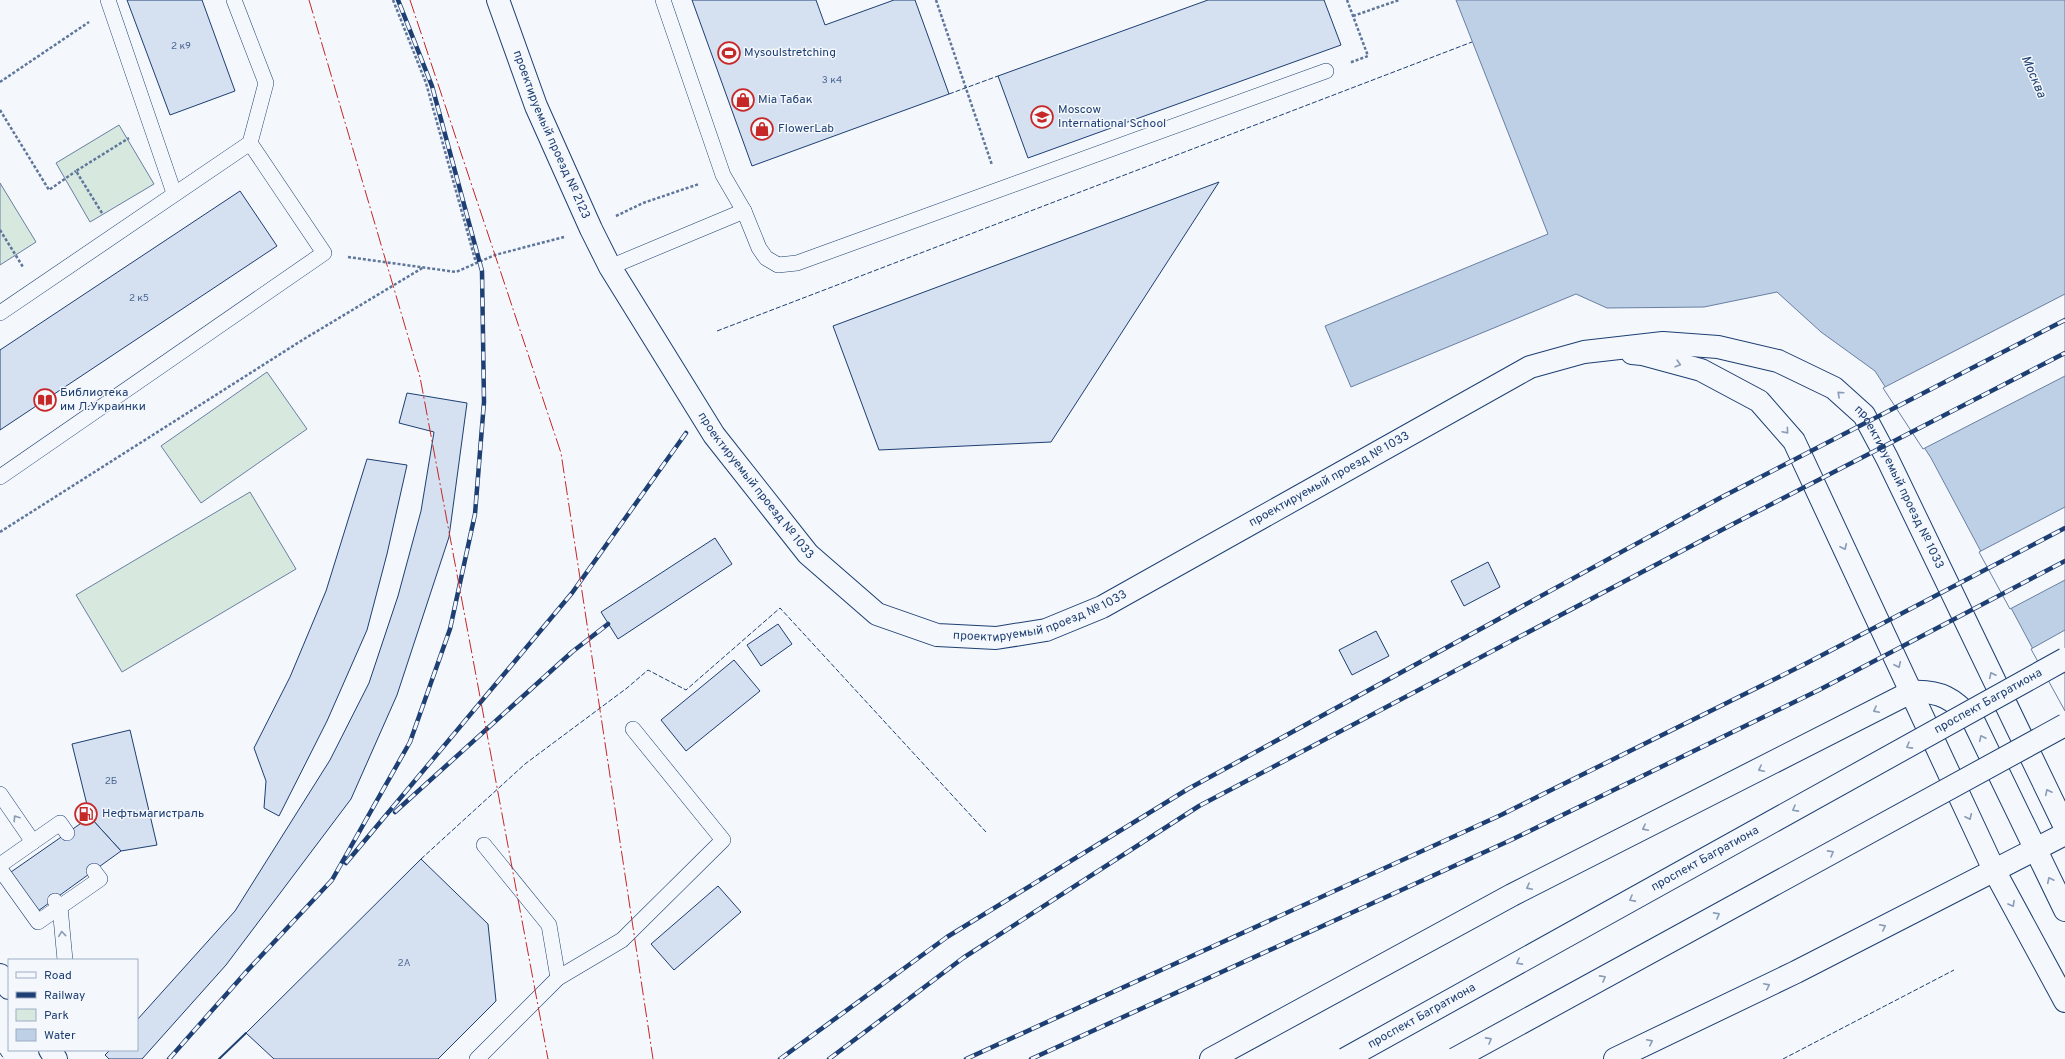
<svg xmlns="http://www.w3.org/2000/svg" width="2065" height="1059" font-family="Overpass,sans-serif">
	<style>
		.green { fill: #d7e8df; stroke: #687fa3 }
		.water { fill: #bed0e5; stroke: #687fa3 }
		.pier { fill: #f4f7fb; stroke: #687fa3 }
		.building { fill: #d5e0f0; stroke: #1d3f73 }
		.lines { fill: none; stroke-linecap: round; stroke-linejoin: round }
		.service-casing { stroke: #1d3f73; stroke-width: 16 }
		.minor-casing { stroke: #1d3f73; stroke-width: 24 }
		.tertiary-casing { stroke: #1d3f73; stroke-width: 24 }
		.path { stroke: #5e769c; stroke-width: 2.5; stroke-dasharray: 3 2; stroke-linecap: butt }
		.service { stroke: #f4f7fb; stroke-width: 15 }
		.minor { stroke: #f4f7fb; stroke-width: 22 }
		.tertiary { stroke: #f4f7fb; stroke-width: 22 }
		.rail-casing { stroke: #1d3f73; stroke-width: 4.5 }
		.rail { stroke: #f4f7fb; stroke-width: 3; stroke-dasharray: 9; stroke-linecap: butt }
		.primary-bridge-casing { stroke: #1d3f73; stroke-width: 24; stroke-linecap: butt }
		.primary-bridge { stroke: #f4f7fb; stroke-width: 22 }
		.fence { stroke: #1d3f73; stroke-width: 1; stroke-dasharray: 5 2; stroke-linecap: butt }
		.wall { stroke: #1d3f73; stroke-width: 2 }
		.power { stroke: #c62828; stroke-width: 1; stroke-dasharray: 14 3 2 3; stroke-linecap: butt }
		.oneway { stroke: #889bb7 }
		.labels { text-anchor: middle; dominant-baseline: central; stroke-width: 3; stroke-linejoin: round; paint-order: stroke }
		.number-label { font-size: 10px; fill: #4b6792 }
		.poi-label { font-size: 12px; fill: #1d3f73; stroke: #f4f7fb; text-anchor: start }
		.street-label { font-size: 12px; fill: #1d3f73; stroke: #f4f7fb }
		.water-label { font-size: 13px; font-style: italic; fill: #1d3f73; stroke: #f4f7fb }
	</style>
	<rect width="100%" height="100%" fill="#f4f7fb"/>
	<g class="green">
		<path d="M119,125l35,59 -64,38 -34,-59z"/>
		<path d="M0,183l36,59 -36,23z"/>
		<path d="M267,372l40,57 -106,74 -40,-57z"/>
		<path d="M250,492l46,77 -174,103 -46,-77z"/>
	</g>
	<path class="water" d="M1456,0h609v709l-134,-251 -56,-87 -54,-39 -44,-40 -73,15 -97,1 -31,-14 -225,93 -26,-61 223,-92z"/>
	<g class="pier">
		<path d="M2065,294v82l-142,73 -40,-61z"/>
		<path d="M2065,507v73l-55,29 -31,-57z"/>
		<path d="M2065,630v81l-34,-62z"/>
	</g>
	<g class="building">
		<path d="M127,0h75l33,91 -65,24z"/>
		<path d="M692,0h124l9,25 69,-25h21l34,94 -197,72z"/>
		<path d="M1208,0h116l17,45 -313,113 -30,-82z"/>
		<path d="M1219,182l-168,260 -172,8 -46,-124z"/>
		<path d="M240,191l37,55 -277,184v-80z"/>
		<path d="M407,393l60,10 -18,134 -52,158 -46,104 -125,166 -84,94h-33l-4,-4 5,-5h27v-30l98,-109 95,-151 39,-77 29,-87 23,-85 13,-79 -35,-9z"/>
		<path d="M367,459l40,6 -20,89 -20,76 -40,91 -48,95 -15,-8 2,-27 -12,-33 36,-71 36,-86z"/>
		<path d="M715,538l17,26 -114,75 -17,-27z"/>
		<path d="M1488,562l12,25 -36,19 -13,-25z"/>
		<path d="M778,624l14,20 -31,22 -14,-21z"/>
		<path d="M1376,631l13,25 -37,19 -13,-25z"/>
		<path d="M734,660l26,31 -74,60 -25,-31z"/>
		<path d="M130,730l27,115 -36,6 -31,-34 -18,-73z"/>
		<path d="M90,817l31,34 -83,60 -27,-39z"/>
		<path d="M421,859l67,65 8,77 -58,58h-164l-28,-26z"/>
		<path d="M718,886l23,26 -67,58 -23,-26z"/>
	</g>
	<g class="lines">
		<g class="service-casing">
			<g id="service">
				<path d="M108,0l66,193"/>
				<path d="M663,0l60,175 21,36 15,37 7,10 12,7 19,-2 529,-192"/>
				<path d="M610,267l134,-56"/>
				<path d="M0,313l250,-170 16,-60 -32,-83"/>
				<path d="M0,477l324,-224 -74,-110"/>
				<path d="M0,794l33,48"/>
				<path d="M484,845l65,80 9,53"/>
				<path d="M0,865l60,-42 7,10"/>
				<path d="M0,869l38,53 62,-43 -6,-8"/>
				<path d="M55,901l5,6 5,53"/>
				<path d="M477,1059l81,-81 64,-38 101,-100 -90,-111"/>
			</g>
		</g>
		<g class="minor-casing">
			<g id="minor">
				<path d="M0,975l9,13"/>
				<path d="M50,1050l6,9"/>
			</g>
		</g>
		<g class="tertiary-casing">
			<g id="tertiary">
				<path id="s1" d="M498,0l38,106 55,123 19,38 104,168 94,119 69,60 60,21 59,3 50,-8 56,-23 428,-240 54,-15 79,-9 55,4 60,14 56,27 30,27 23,43 178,369"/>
				<path d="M1632,353l10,1 59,16 58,31 35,40 200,429 71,131"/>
				<path d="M1211,1059l301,-164 399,-203c29,-2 43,7 62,28l92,190"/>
				<path d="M1615,1059l181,-87 269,-138"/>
			</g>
		</g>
		<g class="path">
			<path d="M393,0l33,83 50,180"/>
			<path d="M936,0l56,165"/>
			<path d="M1347,0l21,56 -19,7"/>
			<path d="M1353,16l46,-16"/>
			<path d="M0,82l89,-60"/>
			<path d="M0,110l49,80 27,-19"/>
			<path d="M102,213l-26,-42 53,-33"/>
			<path d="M616,216l27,-13 56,-19"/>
			<path d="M0,230l23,37"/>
			<path d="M348,257l108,15 39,-17 69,-18"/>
			<path d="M0,532l304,-193 120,-72"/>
		</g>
		<use href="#service" class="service"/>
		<use href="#minor" class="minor"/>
		<use href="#tertiary" class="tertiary"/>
		<g class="rail-casing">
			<g id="rail">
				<path d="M395,812l177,-160 36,-28"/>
				<path d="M346,863l226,-270 114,-160"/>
				<path d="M169,1059l78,-88 85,-91 78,-138 40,-113 25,-115 9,-112 -2,-131 -50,-185 -34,-86"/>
				<path d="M780,1059l167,-122 241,-148 532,-291 345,-178"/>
				<path d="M829,1059l134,-101 236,-152 534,-282 332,-171"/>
				<path d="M966,1059l535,-244 304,-151 260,-136"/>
				<path d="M1031,1059l480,-219 308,-150 246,-129"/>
			</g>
		</g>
		<use href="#rail" class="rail"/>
		<g class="primary-bridge-casing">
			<g id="primary-bridge">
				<path id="s2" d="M1345,1059l720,-400"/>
				<path d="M1455,1059l610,-334"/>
			</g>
		</g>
		<use href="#primary-bridge" class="primary-bridge"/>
		<g class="fence">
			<path d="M949,94l49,-18"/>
			<path d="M717,331l755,-289"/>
			<path d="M421,859l104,-95 102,-76 21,-18 38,20 94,-82 206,224"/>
			<path d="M0,1053l4,6"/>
			<path d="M1783,1059l171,-89"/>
		</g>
		<path class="wall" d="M219,1059l27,-26"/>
		<g class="power">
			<path d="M309,0l111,377 128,682"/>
			<path d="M410,0l151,453 92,606"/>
		</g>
	</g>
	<defs><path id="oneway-chevron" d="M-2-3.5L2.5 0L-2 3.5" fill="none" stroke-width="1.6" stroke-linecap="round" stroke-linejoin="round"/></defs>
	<g class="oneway">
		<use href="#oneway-chevron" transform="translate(1678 364) rotate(16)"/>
		<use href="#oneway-chevron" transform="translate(1840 394) rotate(-138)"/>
		<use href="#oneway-chevron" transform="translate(1786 431) rotate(49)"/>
		<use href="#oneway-chevron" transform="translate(1844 547) rotate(65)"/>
		<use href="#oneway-chevron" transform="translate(1898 665) rotate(65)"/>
		<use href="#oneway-chevron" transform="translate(1992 675) rotate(-116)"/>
		<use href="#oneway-chevron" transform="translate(1876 710) rotate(153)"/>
		<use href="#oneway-chevron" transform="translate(1982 738) rotate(-116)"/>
		<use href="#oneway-chevron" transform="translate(1909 746) rotate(151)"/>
		<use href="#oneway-chevron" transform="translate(1761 769) rotate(153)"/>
		<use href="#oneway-chevron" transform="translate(2048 792) rotate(-116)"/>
		<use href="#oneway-chevron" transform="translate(1795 809) rotate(151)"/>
		<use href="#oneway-chevron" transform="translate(1969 817) rotate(65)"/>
		<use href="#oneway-chevron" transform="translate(16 818) rotate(-124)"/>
		<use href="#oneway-chevron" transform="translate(1645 828) rotate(153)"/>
		<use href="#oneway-chevron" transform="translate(1831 853) rotate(-29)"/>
		<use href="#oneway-chevron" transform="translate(2050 880) rotate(-116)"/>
		<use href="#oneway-chevron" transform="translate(1529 887) rotate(153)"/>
		<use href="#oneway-chevron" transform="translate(1632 899) rotate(151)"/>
		<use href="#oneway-chevron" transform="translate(2012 904) rotate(61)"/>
		<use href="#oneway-chevron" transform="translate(1717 915) rotate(-29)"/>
		<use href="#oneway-chevron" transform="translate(1883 927) rotate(-27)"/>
		<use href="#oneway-chevron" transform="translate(62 934) rotate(-96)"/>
		<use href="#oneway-chevron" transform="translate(1519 962) rotate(151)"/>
		<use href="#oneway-chevron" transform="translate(1603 978) rotate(-29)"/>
		<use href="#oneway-chevron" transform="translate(1767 986) rotate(-26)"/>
		<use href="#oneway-chevron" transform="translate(1489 1040) rotate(-29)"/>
		<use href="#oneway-chevron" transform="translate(1650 1042) rotate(-26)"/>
	</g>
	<defs>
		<g id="stadium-ring" transform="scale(1.15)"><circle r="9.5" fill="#f4f7fb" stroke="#c62828" stroke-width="1.5"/><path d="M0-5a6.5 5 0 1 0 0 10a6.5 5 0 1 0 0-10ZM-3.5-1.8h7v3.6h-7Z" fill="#c62828"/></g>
		<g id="shop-ring" transform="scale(1.15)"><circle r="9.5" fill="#f4f7fb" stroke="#c62828" stroke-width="1.5"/><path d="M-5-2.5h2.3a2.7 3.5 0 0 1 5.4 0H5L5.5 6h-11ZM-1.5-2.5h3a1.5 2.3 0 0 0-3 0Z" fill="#c62828"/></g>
		<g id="school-ring" transform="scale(1.15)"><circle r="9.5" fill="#f4f7fb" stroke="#c62828" stroke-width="1.5"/><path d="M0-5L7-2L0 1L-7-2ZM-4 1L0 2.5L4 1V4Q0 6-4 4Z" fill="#c62828"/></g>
		<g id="library-ring" transform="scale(1.15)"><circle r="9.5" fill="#f4f7fb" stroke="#c62828" stroke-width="1.5"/><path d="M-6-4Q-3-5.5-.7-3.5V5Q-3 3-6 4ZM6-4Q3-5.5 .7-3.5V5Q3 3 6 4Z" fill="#c62828"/></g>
		<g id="fuel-ring" transform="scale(1.15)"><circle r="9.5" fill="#f4f7fb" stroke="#c62828" stroke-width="1.5"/><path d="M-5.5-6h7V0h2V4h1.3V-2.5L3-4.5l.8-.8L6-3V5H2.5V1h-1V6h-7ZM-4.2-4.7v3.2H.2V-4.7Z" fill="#c62828"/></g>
	</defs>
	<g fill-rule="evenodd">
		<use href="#stadium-ring" x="729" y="53"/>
		<use href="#shop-ring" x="743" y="100"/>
		<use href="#school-ring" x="1042" y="117"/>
		<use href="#shop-ring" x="762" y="129"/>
		<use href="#library-ring" x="45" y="400"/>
		<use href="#fuel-ring" x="86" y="814"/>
	</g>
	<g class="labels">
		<g class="number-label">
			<text x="181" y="46">2 к9</text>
			<text x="832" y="80">3 к4</text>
			<text x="139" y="298">2 к5</text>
			<text x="111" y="781">2Б</text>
			<text x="404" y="963">2А</text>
		</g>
		<g class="poi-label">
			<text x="744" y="53">Mysoulstretching</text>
			<text x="758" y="100">Mia Табак</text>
			<text x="1058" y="110">Moscow<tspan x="1058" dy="14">International School</tspan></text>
			<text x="778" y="129">FlowerLab</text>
			<text x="60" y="393">Библиотека<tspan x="60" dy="14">им Л.Украинки</tspan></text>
			<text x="102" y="814">Нефтьмагистраль</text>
		</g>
		<g class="street-label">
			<text stroke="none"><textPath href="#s1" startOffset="145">проектируемый проезд № 2123</textPath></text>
			<text stroke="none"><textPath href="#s1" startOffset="1225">проектируемый проезд № 1033</textPath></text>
			<text stroke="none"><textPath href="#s1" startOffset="553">проектируемый проезд № 1033</textPath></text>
			<text stroke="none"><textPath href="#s1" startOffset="1890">проектируемый проезд № 1033</textPath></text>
			<text stroke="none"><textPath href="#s1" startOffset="901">проектируемый проезд № 1033</textPath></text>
			<text stroke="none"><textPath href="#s2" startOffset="736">проспект Багратиона</textPath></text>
			<text stroke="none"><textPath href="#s2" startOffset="412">проспект Багратиона</textPath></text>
			<text stroke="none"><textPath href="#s2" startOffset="88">проспект Багратиона</textPath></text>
		</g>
		<g class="water-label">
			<text transform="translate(2033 77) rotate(67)">Москва</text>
		</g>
	</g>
	<rect x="8" y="959" width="130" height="92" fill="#f4f7fb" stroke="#9eadc5"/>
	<rect x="16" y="972" width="20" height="6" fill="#f4f7fb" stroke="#9eadc5"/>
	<text x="44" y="979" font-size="12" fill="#1d3f73">Road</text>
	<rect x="16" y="992" width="20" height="6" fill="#1d3f73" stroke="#9eadc5"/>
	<text x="44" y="999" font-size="12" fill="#1d3f73">Railway</text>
	<rect x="16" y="1009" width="20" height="12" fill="#d7e8df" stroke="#9eadc5"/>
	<text x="44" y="1019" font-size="12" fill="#1d3f73">Park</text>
	<rect x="16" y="1029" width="20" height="12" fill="#bed0e5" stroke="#9eadc5"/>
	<text x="44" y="1039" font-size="12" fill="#1d3f73">Water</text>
</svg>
